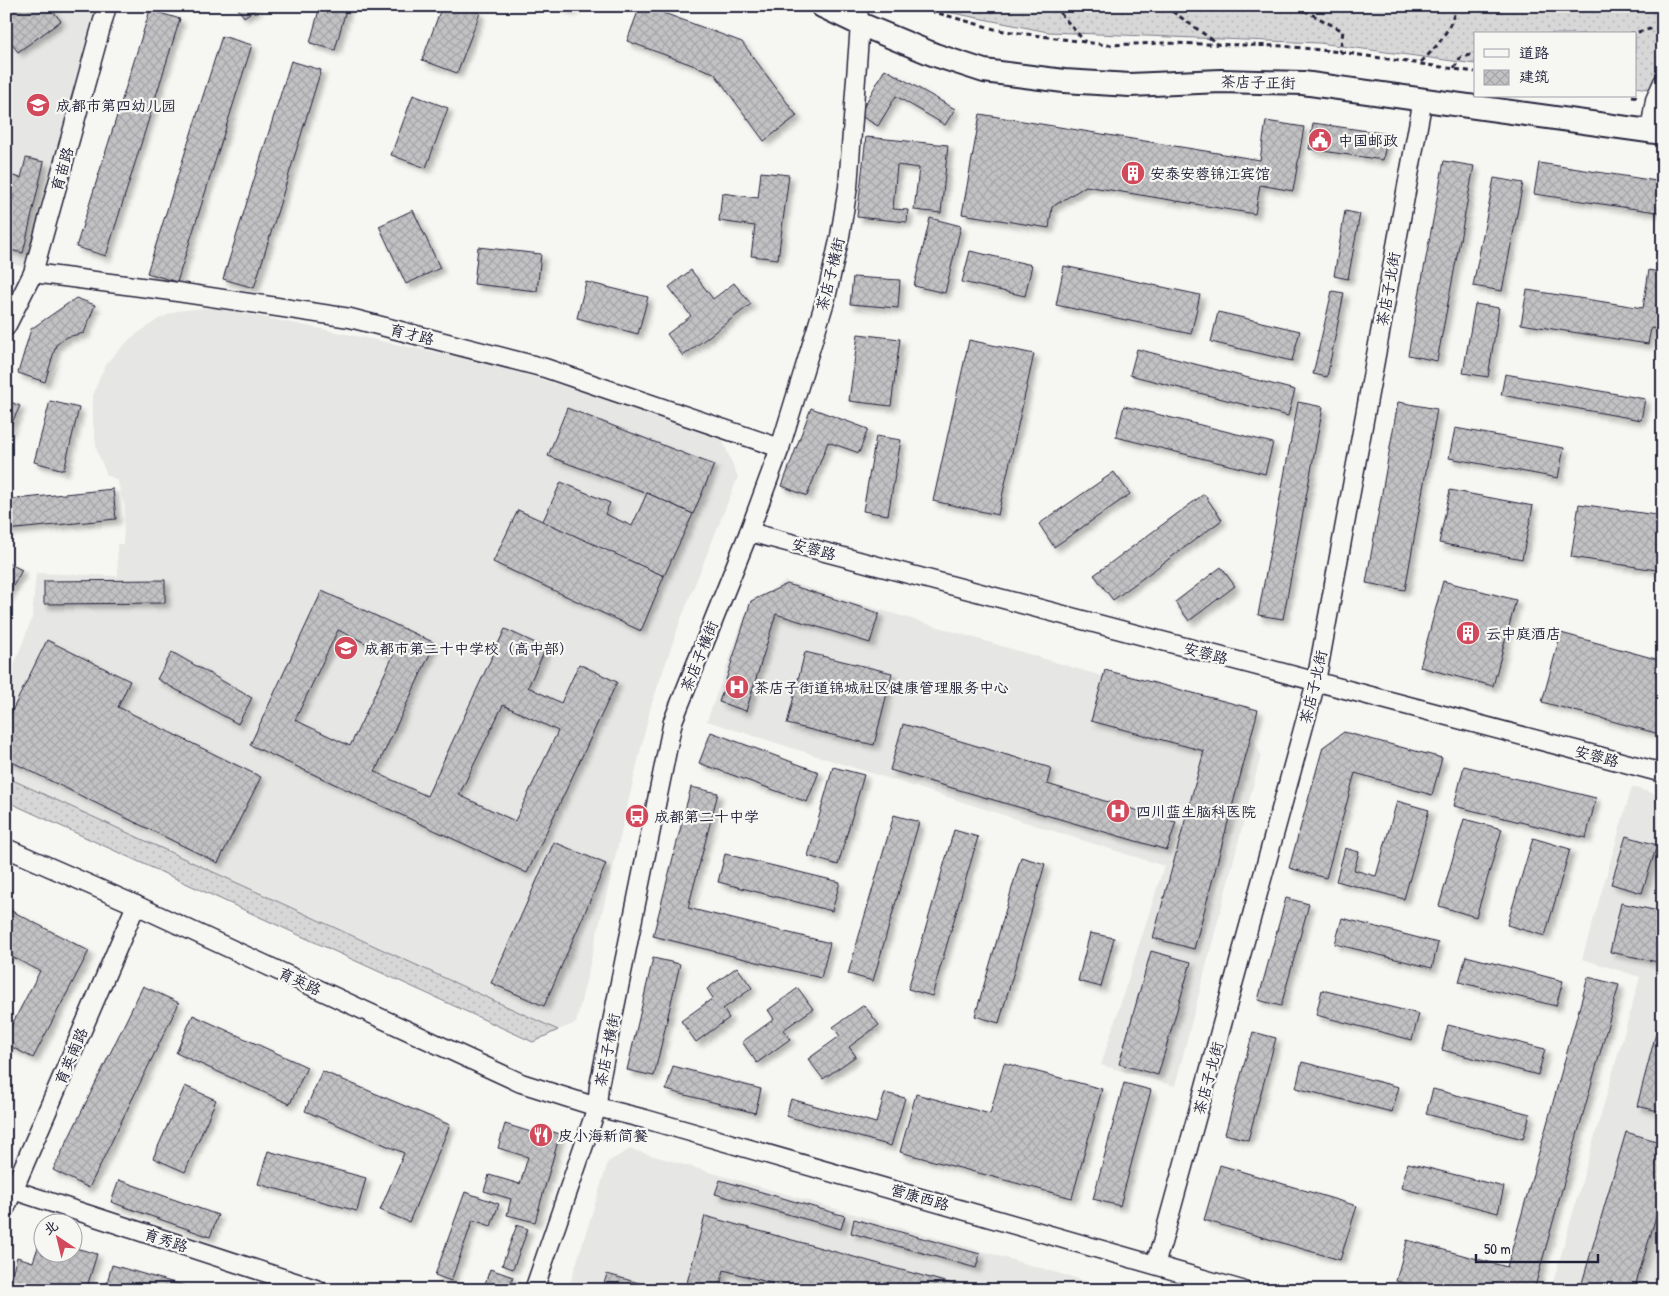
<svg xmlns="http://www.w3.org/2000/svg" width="1669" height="1296" font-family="'Patrick Hand','LXGW WenKai TC',sans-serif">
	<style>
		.built { fill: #e6e6e4 }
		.grass { fill: url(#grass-dots); stroke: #7c7c89 }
		.building { fill: url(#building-cross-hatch); stroke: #22223b; fill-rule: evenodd; filter: url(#shadow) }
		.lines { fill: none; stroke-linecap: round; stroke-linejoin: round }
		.minor-casing { stroke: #22223b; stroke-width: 21 }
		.major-casing { stroke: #22223b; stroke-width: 26 }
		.path { stroke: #22223b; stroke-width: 3; stroke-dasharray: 5 4; stroke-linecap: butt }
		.minor { stroke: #f6f6f2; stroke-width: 18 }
		.major { stroke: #f6f6f2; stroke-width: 22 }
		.labels { text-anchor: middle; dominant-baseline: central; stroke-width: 4.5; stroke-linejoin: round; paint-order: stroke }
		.street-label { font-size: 15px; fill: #22223b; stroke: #f6f6f2 }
		.poi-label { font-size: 15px; fill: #22223b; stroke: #f6f6f2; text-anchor: start }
	</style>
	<defs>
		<pattern id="grass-dots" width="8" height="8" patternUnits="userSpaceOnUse" patternTransform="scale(1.25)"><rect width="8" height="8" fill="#d7d7d7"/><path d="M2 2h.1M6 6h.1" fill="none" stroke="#b8b8b9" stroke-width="1.8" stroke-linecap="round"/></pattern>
		<pattern id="building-cross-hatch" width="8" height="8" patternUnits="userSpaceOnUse" patternTransform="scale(1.25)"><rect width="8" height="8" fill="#c2c2c4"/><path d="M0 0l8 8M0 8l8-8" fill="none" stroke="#a6a6a9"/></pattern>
		<filter id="shadow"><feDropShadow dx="4.5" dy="4.5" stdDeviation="2.5" flood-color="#0004"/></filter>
	</defs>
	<rect width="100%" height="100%" fill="#f6f6f2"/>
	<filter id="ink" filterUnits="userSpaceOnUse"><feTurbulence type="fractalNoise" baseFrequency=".02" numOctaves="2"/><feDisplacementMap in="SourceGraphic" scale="10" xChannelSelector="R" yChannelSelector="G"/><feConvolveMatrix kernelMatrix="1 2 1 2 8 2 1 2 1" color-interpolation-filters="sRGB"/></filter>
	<g filter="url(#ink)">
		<g class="built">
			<path d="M6,6h91l-56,198 -15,64 -20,-7z"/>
			<path d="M213,307l266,54 112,33 130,43 17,40 -57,142 -30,87 -75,317 -18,7 -552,-253v-91l26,-68 4,-45 82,3 -1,-32h6l2,-37 -8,-27 -10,-5 -10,-24 -4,-27v-28l7,-20 9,-16 22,-22 26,-18 19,-9z"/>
			<path d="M785,581l460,138 16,36 -86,331 -74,-21 63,-199 -457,-145 42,-117z"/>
			<path d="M1632,787l31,9v494h-112l89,-313 -58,-18z"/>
			<path d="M630,1149l486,141h-548l40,-128z"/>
		</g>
		<g class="grass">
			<path d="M929,6h734v85l-28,-4v-53h-160v30l-156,-21 -271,-11 -110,-22z"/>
			<path d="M6,777l552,253 -25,12 -527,-241z"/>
		</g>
		<g class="building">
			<path d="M20,6h29l12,15 -43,31 -12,-16v-20z"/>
			<path d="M236,6h24l-16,11z"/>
			<path d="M320,6h27l-12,44 -25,-7z"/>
			<path d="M442,6h21l17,7 -23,60 -35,-13z"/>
			<path d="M560,6h14l-3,5z"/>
			<path d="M640,6h5l97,36 55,74 -33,25 -50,-68 -87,-32z"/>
			<path d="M1648,6h15v6l-2,2z"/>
			<path d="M150,10l30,9 -74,237 -30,-9z"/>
			<path d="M222,36l30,9 -75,237 -30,-9z"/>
			<path d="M291,61l30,9 -67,218 -31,-9z"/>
			<path d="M885,69l70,40 -10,16 -49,-29 -18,30 -19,-11z"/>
			<path d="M413,95l35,13 -22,60 -35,-13z"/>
			<path d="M980,114l280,46 6,-39 38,6 -11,64 -33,-6 -5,29 -169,-28 -34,21 -3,21 -87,-14z"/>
			<path d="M1313,123l75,11 -5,26 -74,-11z"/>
			<path d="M866,137l82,8 -7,68 -27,-3 5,-42 -22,-3 -4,44 15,1 -1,12 -50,-5z"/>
			<path d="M26,158l18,4 -21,91 -17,-4v-20l8,-34 -8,-1v-20l15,4z"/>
			<path d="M1444,161l30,5 -37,195 -29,-6z"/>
			<path d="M1539,163l124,19v31l-129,-19z"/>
			<path d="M761,172l28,3 -11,84 -27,-3 4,-30 -36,-5 3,-28 36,5z"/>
			<path d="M1494,178l29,5 -21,108 -29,-5z"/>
			<path d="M413,210l27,58 -34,16 -27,-58z"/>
			<path d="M1345,211l15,3 -12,65 -14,-3z"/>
			<path d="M930,218l31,8 -16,67 -31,-7z"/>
			<path d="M478,247l63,7 -4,37 -63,-7z"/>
			<path d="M970,251l62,14 -7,31 -63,-14z"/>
			<path d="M1064,266l136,29 -9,39 -135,-29z"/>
			<path d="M691,270l22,29 21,-16 17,21 -68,52 -16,-22 24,-18 -22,-29z"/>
			<path d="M1649,270l14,3v57l-12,-2 -3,16 -127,-20 6,-34 116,18z"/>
			<path d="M853,277l47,3 -2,28 -48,-4z"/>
			<path d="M586,282l62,15 -10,37 -61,-16z"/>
			<path d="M1332,291l12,2 -17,84 -14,-3z"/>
			<path d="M76,298l19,7 -11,28 -17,4 -11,8 -11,37 -27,-9 13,-44z"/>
			<path d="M1475,304l24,4 -11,69 -25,-4z"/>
			<path d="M1218,312l82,19 -8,30 -81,-19z"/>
			<path d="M858,334l42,5 -9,67 -42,-5z"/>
			<path d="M969,340l65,14 -36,161 -65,-14z"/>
			<path d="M1137,349l158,41 -7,26 -158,-41z"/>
			<path d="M1505,374l140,25 -4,21 -140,-25z"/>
			<path d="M6,400l14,6 -14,29z"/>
			<path d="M50,401l29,7 -15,62 -30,-8z"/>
			<path d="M1298,402l25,5 -40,212 -25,-4z"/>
			<path d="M1398,402l39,7 -32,181 -39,-7z"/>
			<path d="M1124,406l149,37 -8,31 -149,-37z"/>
			<path d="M567,408l147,57 -21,49 -46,-21 -99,-37z"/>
			<path d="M811,408l57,21 -9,24 -31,-11 -21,54 -25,-10z"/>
			<path d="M1455,428l109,20 -6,30 -109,-20z"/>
			<path d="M876,436l25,4 -13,75 -25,-4z"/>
			<path d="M1114,472l16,22 -76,53 -15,-23z"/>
			<path d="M561,482l49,21 -5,11 27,12 15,-33 46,21 -29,62 -122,-53z"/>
			<path d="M113,489l3,30 -110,11v-30z"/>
			<path d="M1450,490l83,16 -11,53 -83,-16z"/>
			<path d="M1204,494l18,26 -109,80 -19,-25z"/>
			<path d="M1579,504l84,12v55l-92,-14z"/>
			<path d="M518,510l146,66 -23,55 -148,-69z"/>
			<path d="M6,562l16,8 -15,27h-1z"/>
			<path d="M1221,567l14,19 -46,35 -14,-19z"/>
			<path d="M165,580v23l-121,1v-23z"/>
			<path d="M1443,581l73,19 -23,86 -73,-19z"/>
			<path d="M787,584l92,29 -9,30 -94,-29 -30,97 -27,-9 32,-101z"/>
			<path d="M322,591l113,52 -60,129 52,24 78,-167 41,19 -18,39 33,16 18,-39 38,18 -90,191 -277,-128zM338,630l55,26 -43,90 -55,-26zM503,705l55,26 -43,90 -56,-26z"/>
			<path d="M1561,633l102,28v74l-121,-33z"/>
			<path d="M47,640l83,41 -12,26 143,70 -43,86 -212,-104v-36z"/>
			<path d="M172,652l80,46 -14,26 -81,-45z"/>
			<path d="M805,652l87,21 -18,72 -87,-21z"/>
			<path d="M1105,670l153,40 -64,239 -41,-11 51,-187 -113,-30z"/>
			<path d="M903,724l148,44 -4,16 129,38 -9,28 -277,-80z"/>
			<path d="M711,732l108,40 -12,30 -108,-39z"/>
			<path d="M1344,732l98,26 -10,37 -77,-22 -29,105 -37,-10 34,-121z"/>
			<path d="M1464,766l132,32 -10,40 -132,-32z"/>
			<path d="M833,767l31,8 -26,90 -30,-9z"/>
			<path d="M691,787l27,6 -30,115 142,35 -9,35 -168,-42z"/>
			<path d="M1397,801l32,9 -25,89 -68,-18 9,-33 14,4 -5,18 22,6z"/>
			<path d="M894,815l25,7 -46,159 -25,-7z"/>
			<path d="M1464,819l38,10 -26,88 -37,-11z"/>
			<path d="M954,830l24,7 -46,159 -24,-7z"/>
			<path d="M1626,836l31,9 -15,48 -31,-9z"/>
			<path d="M1533,838l37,11 -25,87 -38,-11z"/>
			<path d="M554,842l52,22 -62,142 -53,-23z"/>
			<path d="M725,854l115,28 -8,29 -114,-29z"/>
			<path d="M1021,857l24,7 -46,159 -24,-7z"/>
			<path d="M1286,898l23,6 -28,102 -23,-6z"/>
			<path d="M1621,903l42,9v51l-53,-11z"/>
			<path d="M6,908l83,43 -56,107 -27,-14v-8l34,-65 -34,-17z"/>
			<path d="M1342,918l96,25 -6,25 -97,-24z"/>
			<path d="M1090,933l24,5 -13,49 -23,-6z"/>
			<path d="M1151,951l40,11 -33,113 -39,-11z"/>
			<path d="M1466,956l97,25 -7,25 -97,-24z"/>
			<path d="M653,958l27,6 -26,112 -27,-6z"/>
			<path d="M737,967l15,21 -29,21 6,9 -33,24 -15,-21 32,-23 -6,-9z"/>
			<path d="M1588,977l31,8 -85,305h-105l-33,-9 11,-41 100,27z"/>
			<path d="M143,986l36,17 -90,185 -36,-18z"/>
			<path d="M798,988l15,21 -30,21 7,9 -33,24 -15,-21 32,-23 -6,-9z"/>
			<path d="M1322,990l97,24 -7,26 -96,-25z"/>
			<path d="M864,1005l15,20 -30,22 7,9 -33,23 -15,-20 32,-23 -7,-9z"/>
			<path d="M1663,1006v106l-26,-6z"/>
			<path d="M193,1015l114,52 -17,37 -114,-51z"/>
			<path d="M1448,1025l97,24 -7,26 -96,-25z"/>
			<path d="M1253,1032l23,6 -28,102 -23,-6z"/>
			<path d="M1302,1062l97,25 -7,25 -96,-24z"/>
			<path d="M1004,1063l98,26 -30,109 -172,-46 16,-58 74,20z"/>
			<path d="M673,1066l88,23 -6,24 -89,-23z"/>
			<path d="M322,1071l128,54 -41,97 -29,-12 24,-57 -99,-42z"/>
			<path d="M1124,1083l27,7 -31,116 -27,-7z"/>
			<path d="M185,1086l31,14 -31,72 -32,-14z"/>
			<path d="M1433,1089l97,25 -7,25 -97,-25z"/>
			<path d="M885,1093l20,5 -14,48 -105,-30 5,-17 85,24z"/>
			<path d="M505,1124l29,9 2,-6 24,7 -25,88 -28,-7 4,-16 -27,-8 5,-16 31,9 8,-27 -30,-9z"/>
			<path d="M1626,1132l37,11v50l-29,97h-54z"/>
			<path d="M268,1151l98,27 -9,33 -99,-27z"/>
			<path d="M1408,1163l96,24 -6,26 -97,-25z"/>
			<path d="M1220,1165l137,41 -17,54 -136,-40z"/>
			<path d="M119,1180l99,35 -8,22 -99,-35z"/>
			<path d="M720,1180l125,36 -4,13 -126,-35z"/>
			<path d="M465,1192l34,12 -8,22 -18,-6 -22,61 -16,-6z"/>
			<path d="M705,1216l269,74h-178l-72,-20 -5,20h-34z"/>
			<path d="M854,1219l126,35 -4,14 -125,-35z"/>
			<path d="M517,1225l11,4 -15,40 -11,-4z"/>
			<path d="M41,1238h1v16h30v-7l25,7 -11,36h-22l-24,-7 -2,7h-31l10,-33 16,5z"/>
			<path d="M112,1265l87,25h-94z"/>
			<path d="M490,1269l23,8 -4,13h-26z"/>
			<path d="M607,1274l57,16h-62z"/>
			<path d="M453,1285l16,5h-18z"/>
		</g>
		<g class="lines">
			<g class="minor-casing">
				<g id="minor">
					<path d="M1650,131l5,-31 8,-18"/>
					<path d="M33,273l131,17 186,28 195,50 235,80"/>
					<path d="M6,327l27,-54 74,-267"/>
					<path d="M749,532l914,241"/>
					<path d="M6,848l130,57 385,178 76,24 48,12 597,171"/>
					<path d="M13,1190l306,100"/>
					<path d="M6,1207l130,-302"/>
					<path d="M1155,1264l7,-21 154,-561 107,-583"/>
					<path d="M534,1290l63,-183 2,-21 74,-365 76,-189 31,-84 46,-150 14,-62 8,-49 12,-163 -3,-18"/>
				</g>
			</g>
			<g class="major-casing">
				<path id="major" d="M822,6l38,18 75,31 49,16 80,10 66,4 91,-4 82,2 360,50"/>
			</g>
			<g class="path">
				<path d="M913,6l85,24 108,15 58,-2 119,3 57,6 135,20"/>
				<path d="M1054,6l31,36"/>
				<path d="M1165,6l53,38"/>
				<path d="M1296,6l47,25 -3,21"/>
				<path d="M1629,34l34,-8"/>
				<path d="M1421,62c19,-18 28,-31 36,-56"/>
				<path d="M1454,68l7,-11 14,-3"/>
				<path d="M1632,96l8,1"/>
			</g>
			<use href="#minor" class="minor"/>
			<use href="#major" class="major"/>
		</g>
	</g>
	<defs>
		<g id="school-disc" transform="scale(1.25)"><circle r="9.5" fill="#d1495b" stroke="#f6f6f2"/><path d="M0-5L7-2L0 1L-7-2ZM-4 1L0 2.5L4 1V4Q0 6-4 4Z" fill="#fff"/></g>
		<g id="civic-disc" transform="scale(1.25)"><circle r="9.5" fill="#d1495b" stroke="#f6f6f2"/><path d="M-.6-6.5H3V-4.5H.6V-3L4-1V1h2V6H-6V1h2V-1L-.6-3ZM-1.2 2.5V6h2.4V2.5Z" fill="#fff"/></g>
		<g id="building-disc" transform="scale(1.25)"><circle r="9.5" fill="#d1495b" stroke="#f6f6f2"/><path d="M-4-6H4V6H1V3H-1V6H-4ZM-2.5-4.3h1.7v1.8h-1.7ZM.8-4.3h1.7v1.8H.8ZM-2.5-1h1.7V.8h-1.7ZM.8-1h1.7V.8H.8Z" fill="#fff"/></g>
		<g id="hospital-disc" transform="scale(1.25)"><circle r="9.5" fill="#d1495b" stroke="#f6f6f2"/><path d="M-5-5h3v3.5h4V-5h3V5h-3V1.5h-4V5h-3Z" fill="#fff"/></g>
		<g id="bus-disc" transform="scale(1.25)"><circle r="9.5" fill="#d1495b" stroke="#f6f6f2"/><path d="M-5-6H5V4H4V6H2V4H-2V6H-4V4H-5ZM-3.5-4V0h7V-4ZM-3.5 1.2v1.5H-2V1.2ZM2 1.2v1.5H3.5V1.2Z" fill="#fff"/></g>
		<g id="restaurant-disc" transform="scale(1.25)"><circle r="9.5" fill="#d1495b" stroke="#f6f6f2"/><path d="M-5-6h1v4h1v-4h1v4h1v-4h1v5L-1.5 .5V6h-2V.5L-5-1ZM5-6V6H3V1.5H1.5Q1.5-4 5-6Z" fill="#fff"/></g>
	</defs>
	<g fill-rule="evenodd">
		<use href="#school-disc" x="38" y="105"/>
		<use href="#civic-disc" x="1320" y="140"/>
		<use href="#building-disc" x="1133" y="173"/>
		<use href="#building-disc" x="1468" y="633"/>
		<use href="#school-disc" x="346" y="648"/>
		<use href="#hospital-disc" x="737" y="687"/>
		<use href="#hospital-disc" x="1118" y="811"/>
		<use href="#bus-disc" x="637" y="816"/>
		<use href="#restaurant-disc" x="541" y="1135"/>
	</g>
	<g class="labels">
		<g class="street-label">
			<text transform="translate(1258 82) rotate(1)">茶店子正街</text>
			<text transform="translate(62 169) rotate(-74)">育苗路</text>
			<text transform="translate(830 274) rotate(-76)">茶店子横街</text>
			<text transform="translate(1388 289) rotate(-80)">茶店子北街</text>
			<text transform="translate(412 334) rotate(14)">育才路</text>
			<text transform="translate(814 549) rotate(15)">安蓉路</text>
			<text transform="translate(1206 653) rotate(15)">安蓉路</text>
			<text transform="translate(699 656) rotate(-68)">茶店子横街</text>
			<text transform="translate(1313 687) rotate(-77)">茶店子北街</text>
			<text transform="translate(1597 756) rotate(15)">安蓉路</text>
			<text transform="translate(300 981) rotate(25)">育英路</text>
			<text transform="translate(607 1050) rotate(-79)">茶店子横街</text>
			<text transform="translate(71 1056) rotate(-67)">育英南路</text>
			<text transform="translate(1208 1078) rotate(-75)">茶店子北街</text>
			<text transform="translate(920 1197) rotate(16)">营康西路</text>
			<text transform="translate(166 1240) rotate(18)">育秀路</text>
		</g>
		<g class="poi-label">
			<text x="56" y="105">成都市第四幼儿园</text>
			<text x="1338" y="140">中国邮政</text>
			<text x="1150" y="173">安泰安蓉锦江宾馆</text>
			<text x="1486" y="633">云中庭酒店</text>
			<text x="364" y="648">成都市第二十中学校（高中部）</text>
			<text x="754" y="687">茶店子街道锦城社区健康管理服务中心</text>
			<text x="1136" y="811">四川蓝生脑科医院</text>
			<text x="654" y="816">成都第二十中学</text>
			<text x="558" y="1135">皮小海新简餐</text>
		</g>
	</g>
	<rect width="1669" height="1296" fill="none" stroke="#f6f6f2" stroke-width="25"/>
	<rect x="12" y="12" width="1644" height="1271" fill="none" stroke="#22223b" stroke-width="2" filter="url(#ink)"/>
	<rect x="1474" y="32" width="162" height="65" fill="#f6f6f2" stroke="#a1a1a9"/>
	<rect x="1484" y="49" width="25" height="8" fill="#f6f6f2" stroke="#a1a1a9"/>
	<text x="1519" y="58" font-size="15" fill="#22223b">道路</text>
	<rect x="1484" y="70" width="25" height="15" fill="url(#building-cross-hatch)" stroke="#a1a1a9"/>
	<text x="1519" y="82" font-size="15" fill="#22223b">建筑</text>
	<g transform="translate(58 1238) rotate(325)"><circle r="24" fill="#f6f6f2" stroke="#a1a1a9"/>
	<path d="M0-4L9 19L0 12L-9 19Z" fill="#d1495b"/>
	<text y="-8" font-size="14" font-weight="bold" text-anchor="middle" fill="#22223b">北</text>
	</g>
	<path d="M1476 1254v8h122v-8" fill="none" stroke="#22223b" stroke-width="2.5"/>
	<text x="1484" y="1254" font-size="15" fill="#22223b" stroke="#f6f6f2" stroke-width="4" paint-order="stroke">50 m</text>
</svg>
